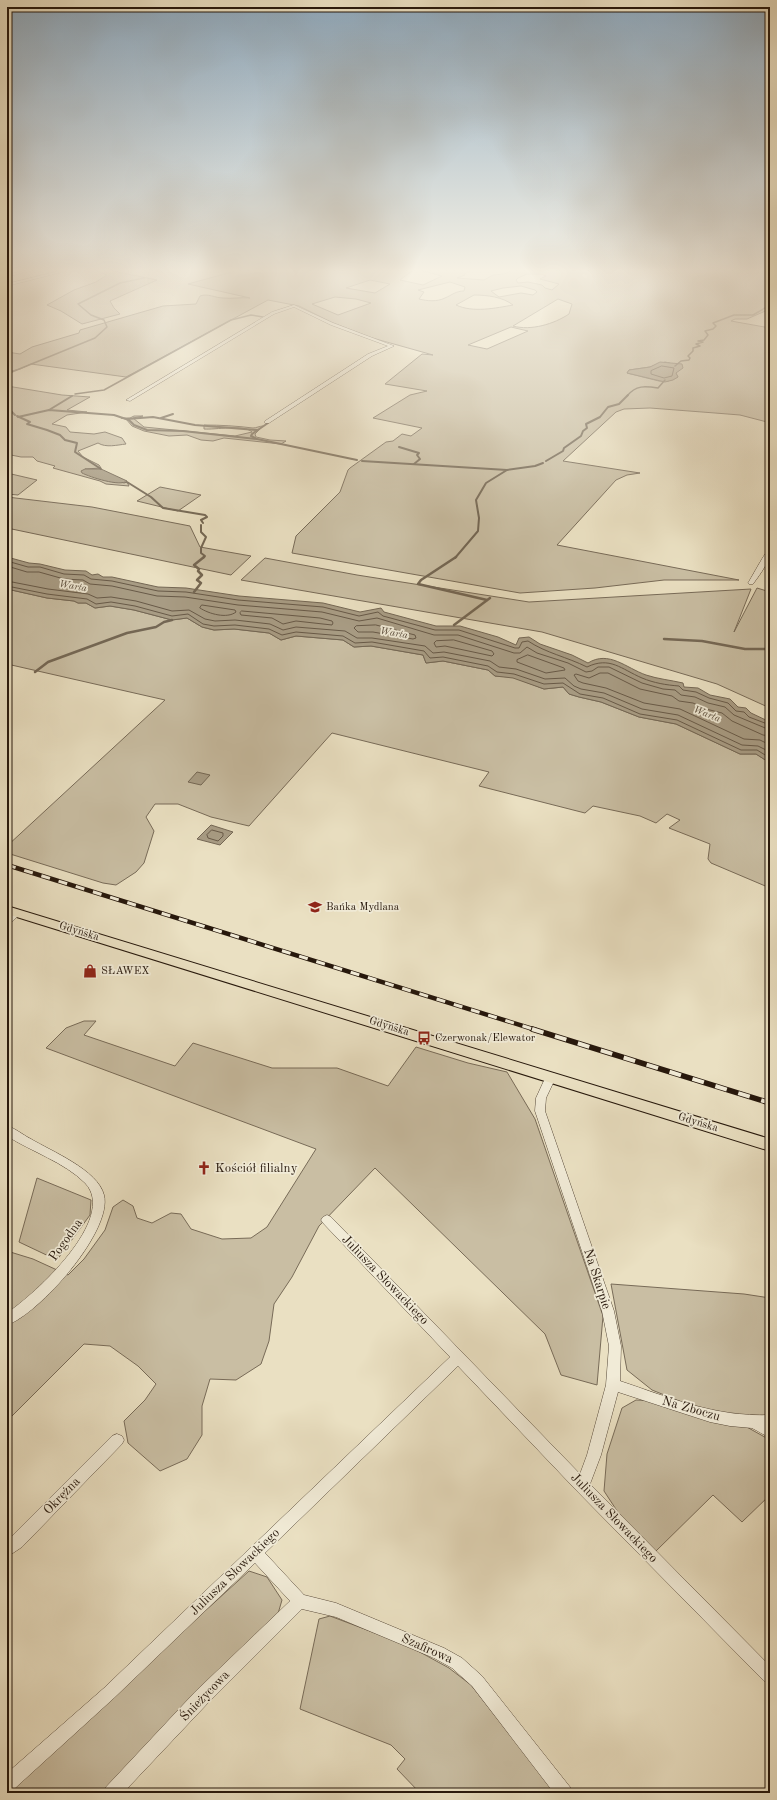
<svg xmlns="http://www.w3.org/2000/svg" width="777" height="1800" font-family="'Old Standard TT',serif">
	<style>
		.green { fill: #c9bea3; stroke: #786b58; fill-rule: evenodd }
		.water { fill: #a89c84; stroke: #746754 }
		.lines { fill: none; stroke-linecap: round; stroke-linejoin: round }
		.shore { stroke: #685a48; stroke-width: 1 }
		.stream-far2 { stroke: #746754; stroke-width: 1.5 }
		.stream-far1 { stroke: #746754; stroke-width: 2 }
		.stream { stroke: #746754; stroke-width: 2.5 }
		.minor-casing { stroke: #584a3a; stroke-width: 1 }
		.major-casing { stroke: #27180c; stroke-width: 2 }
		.minor { fill: #f1ebd7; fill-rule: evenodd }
		.major { fill: #eae0c2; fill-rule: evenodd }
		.rail-far1-casing { stroke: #27180c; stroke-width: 4.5 }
		.rail-casing { stroke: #27180c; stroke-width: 5.5 }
		.rail-far1 { stroke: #f1ebd7; stroke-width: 3; stroke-dasharray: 9; stroke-linecap: butt }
		.rail { stroke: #f1ebd7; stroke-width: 4; stroke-dasharray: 12; stroke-linecap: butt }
		.labels { text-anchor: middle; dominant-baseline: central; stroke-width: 3.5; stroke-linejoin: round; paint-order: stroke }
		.far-water-label { font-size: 10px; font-style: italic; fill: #5b4d3c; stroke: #f1ebd7 }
		.poi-label { font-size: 11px; fill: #27180c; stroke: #f1ebd7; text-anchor: start }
		.street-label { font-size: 11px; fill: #27180c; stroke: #f1ebd7 }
		.near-poi-label { font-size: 13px; fill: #27180c; stroke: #f1ebd7; text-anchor: start }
		.near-street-label { font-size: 13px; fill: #27180c; stroke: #f1ebd7 }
	</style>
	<rect width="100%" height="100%" fill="#eae0c2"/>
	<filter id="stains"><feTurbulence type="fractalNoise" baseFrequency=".005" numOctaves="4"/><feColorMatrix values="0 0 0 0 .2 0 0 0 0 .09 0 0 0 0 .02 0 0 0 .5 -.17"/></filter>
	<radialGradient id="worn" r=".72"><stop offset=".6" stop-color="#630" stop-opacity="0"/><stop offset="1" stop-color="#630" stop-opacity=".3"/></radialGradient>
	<g class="green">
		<path d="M246,268h187l12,2 26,-2 -3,2 2,1 -6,3 1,1 -8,3 27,2 9,-5 11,-1 9,-4 -1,-2h258v41l-23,10h-12l-4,2 39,7v100l-3,-6 -27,-7 -25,-2 -65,-5 -26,1 -8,3 -53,49 77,12 -13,2 -11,5 -59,65 182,35h-75l-69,8 -75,5 -228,-40 4,-17 44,-44 8,-22 2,-2 36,-26 7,-1 9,-7 9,2 11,-8 -49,-10 37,-23 17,-4 -42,-7 37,-30 11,1 -64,-18 -38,-15 -32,-16 -31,-6 -142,77 -95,-13 -11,5 -13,3v-20l13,2 12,-7 47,-14 1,-3 83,-24 33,-2 4,-8c8,-3 15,2 23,2 9,1 18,-1 27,0l-62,-14zM413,270h7l22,6 -19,9 -23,-5zM527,274h14l5,2 -6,3 19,5 -7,6 -7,-2 -3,-3 -14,-3 -10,1 -2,-3 2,-2zM370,280l20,4 -15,9 -29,-5zM450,282l15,5 -1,4c-8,0 -12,4 -19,7 -8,4 -18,3 -26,1l5,-7 -6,-2zM521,286l14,4 2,2 -4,3 -12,-2 -22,4 -8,-6 12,-3zM474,295c13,0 29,2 39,10 -17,3 -40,8 -57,0zM335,297l21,2 15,4 -33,12 -26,-11zM558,299l14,5 -3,10c-15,10 -38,17 -56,12zM511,327l17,4 -41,18 -19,-4zM665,362l5,1 8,14 -10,4h-9l-32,-8 2,-3 21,-3z"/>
		<path d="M103,269l54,11 -47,21 4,7 6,6 -38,10 -21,-13 -14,-6 27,-15 22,-8 11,-7 -10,-4z"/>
		<path d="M7,386l55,9 28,2 -23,13 20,2 -20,3 -15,9 14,3 4,5 24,2 11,-2 17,6 4,6c-9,1 -20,4 -28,-1l-20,8 5,6 16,8 2,3 -16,1 39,14 3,-1 2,4 -23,-2 -6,-3 -47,-13 2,-2 -18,-5 -4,-4h-12l-10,-2 -4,-6z"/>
		<path d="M134,416h9l-10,2 11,9 91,9 17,-4c-8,-8 -37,-2 -48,-3v-4c17,0 33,1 49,3 3,0 7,-2 10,-2l-8,8 1,3 14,3 16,1 -5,3 -57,-6 -11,3 -12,-1 -14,-5 -18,1 -25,-5 -12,-5 -6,-7 -5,-1h9z"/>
		<path d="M7,473l30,7 -19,15 -11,-1z"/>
		<path d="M160,487l41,8 -23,16 -41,-10z"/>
		<path d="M7,497l85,10 98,19 10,21 51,9 -20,19 -224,-47z"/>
		<path d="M265,558l92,17 172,27 222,-13 -17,43 23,-44 13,4v116l-53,-24 -175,-52 -301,-52z"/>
		<path d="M7,589l40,9 27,3 4,2h8l9,5 15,-2 24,4 38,10 15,-2 15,9 12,3 20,-1 35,4 12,7 15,-4 47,4 11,7 17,-1 52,9 3,8 17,-2 45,9 7,6 18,1 31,12 19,-2 6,7 10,3 22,5 38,15 37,7 64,30h16l14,9v125l-59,-25 -3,-4 2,-15 -41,-16 11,-8 -13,-6 -11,9 -16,-7 -47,-10 -8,7 -106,-27 10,-14 -157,-39 -83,93 -38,-9 -33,-13h-23l-9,13 8,14 -10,32 -8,9 -20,13 -13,-2 -96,-30v-7l158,-146 -158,-36z"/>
		<path d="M84,1021h12l-12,14 91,31 18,-23 79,25h65l51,18 28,-39 52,16 39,9 28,47 68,197 -6,69 -36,-10 -16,-41 -170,-166 -56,58 -27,51 -18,27 -5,37 -8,23 -25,16 -26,-1 -8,27v29l-15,24 -27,12 -32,-28 -4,-22 21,-21 11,-16 -18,-18 -28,-20 -26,-2 -77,77v-170l26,8 35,16 16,-16 21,-29 8,-23 10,-7 10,6 4,12 15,5 19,-10 10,1 10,15 31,10 29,-1 16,-11 49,-78 -270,-101 20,-20z"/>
		<path d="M37,1178l54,22 -1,15 -33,45 -38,-18z"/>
		<path d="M611,1284l133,10 26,4v131l-71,-20 -47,-19 -25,-20z"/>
		<path d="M636,1400l22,1 87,25 25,14v55l-28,27 -29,-27 -57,56 -33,-31 -19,-29 3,-37 15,-46z"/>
		<path d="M249,1571l18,6 15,23 -5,17 -80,75 -95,101h-95v-2z"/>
		<path d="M330,1616l77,29 42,23 22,17 85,108h-136l-23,-24 8,-10 -14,-14 -91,-36 19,-90z"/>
	</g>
	<g class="water">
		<path d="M660,362l22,2 1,4 -7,5 2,4 -5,3 -8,2 -38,-9 2,-3 21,-3z"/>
		<path d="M85,469h16l26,12c-7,6 -37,-4 -45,-8l-1,-2z"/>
		<path d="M7,557l22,6 11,1 25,6 21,1 6,4 6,-1 5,3h9l46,10 28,1 53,8 84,7 37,9 21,-4 3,4 52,14h24l38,11 18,8 3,-7 10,-1 11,7 32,11 16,8c21,-13 38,5 58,12 12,4 24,5 37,8l1,4 14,1 12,7 20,4 8,8 8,1 5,5 19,9v41l-14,-9h-16l-64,-30 -37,-7 -38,-15 -22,-5 -10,-3 -6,-7 -19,2 -31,-11 -18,-2 -7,-6 -45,-9 -17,2 -3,-8 -52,-9 -17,1 -11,-7 -47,-4 -15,4 -12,-7 -35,-4 -20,1 -12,-3 -15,-9 -15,2 -38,-10 -24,-4 -15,2 -9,-5h-8l-4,-2 -27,-3 -40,-9z"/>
		<path d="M197,772l13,3 -9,10 -13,-3z"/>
		<path d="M211,825l22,7 -13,13 -23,-6z"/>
	</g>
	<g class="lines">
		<g class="shore">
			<path d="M662,366l12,2 -2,8 -8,2 -13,-4v-3z"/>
			<path d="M7,561l21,6h12l24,7 20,1 7,4 21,2 46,10 28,1 52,8 85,7 36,9 19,-4 5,4 52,14h24l56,18h4l3,-6 6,-1c18,12 39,16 59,26 23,-11 34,2 55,11 12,5 24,7 37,8l4,4 13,2 13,6 19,5 8,8 8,1 5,5 21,8"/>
			<path d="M7,566l20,6h12l25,7 19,1 7,4 22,2 45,10 28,1 53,8 84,7 37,9 18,-3 57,17h24l56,18h6l7,-6 10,6 31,10 18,9 6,-1 6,-4h11l33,16 21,6 12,1 6,5 14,2 13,6 17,4 9,8 36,15"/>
			<path d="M7,581l41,8 40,5 9,4 14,-1 25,4 36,10 17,-1 16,9 10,2 20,-1 35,4 13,6 13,-3 49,4 12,7h15l53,8 8,7 11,-1 46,9 9,6 17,2 29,10 20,-1 9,8 7,3 23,4 38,16 36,6 64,30 16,1 12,6"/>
			<path d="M7,586l40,8 40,5 9,5 15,-2 24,4 37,10 16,-2 15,10 11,2 21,-1 34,4 13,6 14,-3 47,4 12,7 17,-1 52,9 6,7 13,-1 45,9 9,6 17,2 30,10 19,-1 17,11 23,4 37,16 37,6 64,30h16l13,8"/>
			<path d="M202,605l33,5 1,2c-9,7 -27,2 -36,-4z"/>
			<path d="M242,611l78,7 12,3 1,2 -1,2 -36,-4 -13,3 -11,-6 -31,-3 -1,-2z"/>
			<path d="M376,625l39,10 1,3 -3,1 -40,-7h-15l-4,-4 2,-2z"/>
			<path d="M454,640l38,11 2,3 -2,2 -47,-10 -9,1 -2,-4 2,-2z"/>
			<path d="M528,655l36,13 1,2 -19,3 -29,-11v-2z"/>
			<path d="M770,736l-7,-1 -31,-14 -10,-8 -16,-4 -13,-6 -14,-2 -7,-5 -32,-7 -32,-16h-8l-11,5 -13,-4 -2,1 4,6 5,2 23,5 38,15 36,6 64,30 16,1 10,5"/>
			<path d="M212,830l11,3v3l-5,5 -10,-3 -1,-3z"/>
		</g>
		<g class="stream-far2">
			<path d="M675,366l6,-5 8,-1 1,-2 -2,-2 5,-5v-3l7,-2 -4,-2 7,-2 -5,-1 6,-1 4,-5 -3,-4 8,-2 3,-3 -3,-3 21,-8h19l17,-10"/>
			<path d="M7,374l88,-36 12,-11 -3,-7 -13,-5 -13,-11 42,-21 24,-5"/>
			<path d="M75,394l29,-4 127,-70 20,-5 12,2"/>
			<path d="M627,396c9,-11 18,-10 31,-8l7,-8"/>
		</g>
		<g class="stream-far1">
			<path d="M7,407l8,8"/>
			<path d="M49,410l23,-14"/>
			<path d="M17,416l13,6 -3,2 20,6 13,5 5,5 12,3 -2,9 26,17"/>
			<path d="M18,417l31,-7 65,5 15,5 5,5 13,5 36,1 74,8 100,21"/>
			<path d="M161,418l12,-4"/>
			<path d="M127,419l26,-2 42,8 62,5"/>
			<path d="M255,438l-4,-2 1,-2 16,-11"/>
			<path d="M399,447l20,6 -2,2 3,4 -6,5"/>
			<path d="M362,461l145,9 28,-4 8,-3"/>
			<path d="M546,461l17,-10 1,-3 17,-12 2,-5 4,-3 -1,-4 14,-7 8,-10 11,-3 9,-9"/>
			<path d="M127,482l24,15 12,11 42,7 2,2 -6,3 2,3"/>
			<path d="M201,525v7l5,5 -5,11v5l4,3 -2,2"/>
			<path d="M455,558l23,-27 1,-13 -3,-18 10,-17 21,-13"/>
		</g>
		<g class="stream">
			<path d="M456,557l-35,23 -3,4 69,16"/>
			<path d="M194,592l7,-9 -4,-3 5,-5 -4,-4 1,-2 -5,-4 10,-8"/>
			<path d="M454,625l36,-27"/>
			<path d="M664,639l38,2 43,8h25"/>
			<path d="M35,672l13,-10 79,-29 29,-6 8,-5 8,-2"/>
		</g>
		<g class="minor-casing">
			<g id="minor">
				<path d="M33,268h7l-33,9v-2z"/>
				<path d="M71,268h7l-71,18v-2z"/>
				<path d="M146,268h7l9,3 -2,1z"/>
				<path d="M294,305l39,18 61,23 -22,10 -103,67h-4v-2l103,-67 20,-8 -57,-21 -37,-18 -20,7 -144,87 -4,-1 146,-88z"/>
				<path d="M770,548c0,14 -9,25 -17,36h-4l-1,-1c4,-6 18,-33 22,-35z"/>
				<path d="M16,910l5,3 -11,11 -3,1v-8l6,-6z"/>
				<path d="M551,1073l4,1 1,3 -10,21 -1,13 69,200 7,35 -1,35c51,17 94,36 150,34v23l-18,-10 -22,-2 -20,-4 -92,-30 -17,63 -11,29 180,182v19l-5,-3 -188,-191 -119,-125 -193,187 39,42 32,8 108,45 18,10 20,18 88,111 2,6h-18l-82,-107 -20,-18 -18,-10 -98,-41 -34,-8 -95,95 -84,89h-19l2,-6 89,-95 95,-91 -35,-38 -141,135 -101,92 -6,2v-19l97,-85 346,-331 -127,-134 -2,-3 2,-3 4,-2 4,2 249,257 7,-19 19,-70 3,-39 -7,-35 -67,-200 1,-13 11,-24z"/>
				<path d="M7,1126c8,2 16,9 24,13 20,12 67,31 73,56 9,36 -65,119 -97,130v-12c27,-18 112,-95 78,-130 -21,-21 -53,-31 -78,-47z"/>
				<path d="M117,1434l5,2 2,4 -2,4 -100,103 -15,10v-16l105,-105z"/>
			</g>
		</g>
		<g class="major-casing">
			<path id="major" d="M7,906l763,233v12l-763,-237z"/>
		</g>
		<use href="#minor" class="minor"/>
		<use href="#major" class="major"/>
		<g class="rail-far1-casing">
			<path id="rail-far1" d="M7,865l529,165"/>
		</g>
		<g class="rail-casing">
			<path id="rail" d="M532,1029l238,74"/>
		</g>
		<use href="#rail-far1" class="rail-far1"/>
		<use href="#rail" class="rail"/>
	</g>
	<linearGradient id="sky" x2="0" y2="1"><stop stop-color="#8eaac0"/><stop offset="0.52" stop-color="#f6f1e4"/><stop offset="1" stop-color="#f6f1e4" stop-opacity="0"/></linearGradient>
	<rect width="777" height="520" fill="url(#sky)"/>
	<defs>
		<g id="school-bare" transform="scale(1.08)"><path d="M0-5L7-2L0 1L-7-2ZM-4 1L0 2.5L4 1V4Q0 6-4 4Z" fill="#8f2418" stroke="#f1ebd7" stroke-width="2.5" paint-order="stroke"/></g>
		<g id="shop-bare" transform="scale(1.08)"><path d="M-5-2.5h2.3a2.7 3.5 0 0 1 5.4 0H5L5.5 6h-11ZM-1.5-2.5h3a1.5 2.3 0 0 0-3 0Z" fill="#8f2418" stroke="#f1ebd7" stroke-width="2.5" paint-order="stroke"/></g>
		<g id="bus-bare" transform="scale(1.08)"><path d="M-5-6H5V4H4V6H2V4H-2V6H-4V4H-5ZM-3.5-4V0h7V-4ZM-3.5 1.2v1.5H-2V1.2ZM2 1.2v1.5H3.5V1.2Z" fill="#8f2418" stroke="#f1ebd7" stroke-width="2.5" paint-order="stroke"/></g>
		<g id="church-bare" transform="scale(1.08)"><path d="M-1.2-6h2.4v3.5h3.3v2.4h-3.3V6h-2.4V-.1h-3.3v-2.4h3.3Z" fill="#8f2418" stroke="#f1ebd7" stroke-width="2.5" paint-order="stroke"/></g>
	</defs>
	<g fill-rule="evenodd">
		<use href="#school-bare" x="315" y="907"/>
		<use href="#shop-bare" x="90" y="971"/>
		<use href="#bus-bare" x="424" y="1038"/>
		<use href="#church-bare" x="204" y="1168"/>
	</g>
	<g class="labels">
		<g class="far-water-label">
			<text transform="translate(73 586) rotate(10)">Warta</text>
			<text transform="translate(394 633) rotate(10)">Warta</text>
			<text transform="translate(707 714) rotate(22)">Warta</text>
		</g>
		<g class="poi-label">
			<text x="326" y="907">Bańka Mydlana</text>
			<text x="101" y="971">SŁAWEX</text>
			<text x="435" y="1038">Czerwonak/Elewator</text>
		</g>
		<g class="street-label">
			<text transform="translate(79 932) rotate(17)">Gdyńska</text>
			<text transform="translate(389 1027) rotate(17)">Gdyńska</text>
			<text transform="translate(698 1123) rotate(17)">Gdyńska</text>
		</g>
		<g class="near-poi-label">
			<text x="215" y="1168">Kościół filialny</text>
		</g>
		<g class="near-street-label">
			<text transform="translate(66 1240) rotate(-55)">Pogodna</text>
			<text transform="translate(597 1279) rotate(72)">Na Skarpie</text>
			<text transform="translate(385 1280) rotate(46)">Juliusza Słowackiego</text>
			<text transform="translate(691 1409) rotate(16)">Na Zboczu</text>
			<text transform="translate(62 1496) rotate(-46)">Okrężna</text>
			<text transform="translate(614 1518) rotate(46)">Juliusza Słowackiego</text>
			<text transform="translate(235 1572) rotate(-44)">Juliusza Słowackiego</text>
			<text transform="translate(427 1649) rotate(24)">Szafirowa</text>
			<text transform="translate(205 1696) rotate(-46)">Śnieżycowa</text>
		</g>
	</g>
	<rect width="777" height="1800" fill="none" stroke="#eae0c2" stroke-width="24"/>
	<rect x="8" y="8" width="761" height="1784" fill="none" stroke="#27180c" stroke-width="2"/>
	<rect x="12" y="12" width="753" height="1776" fill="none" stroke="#27180c"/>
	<rect width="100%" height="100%" filter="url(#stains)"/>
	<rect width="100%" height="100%" fill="url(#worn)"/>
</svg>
